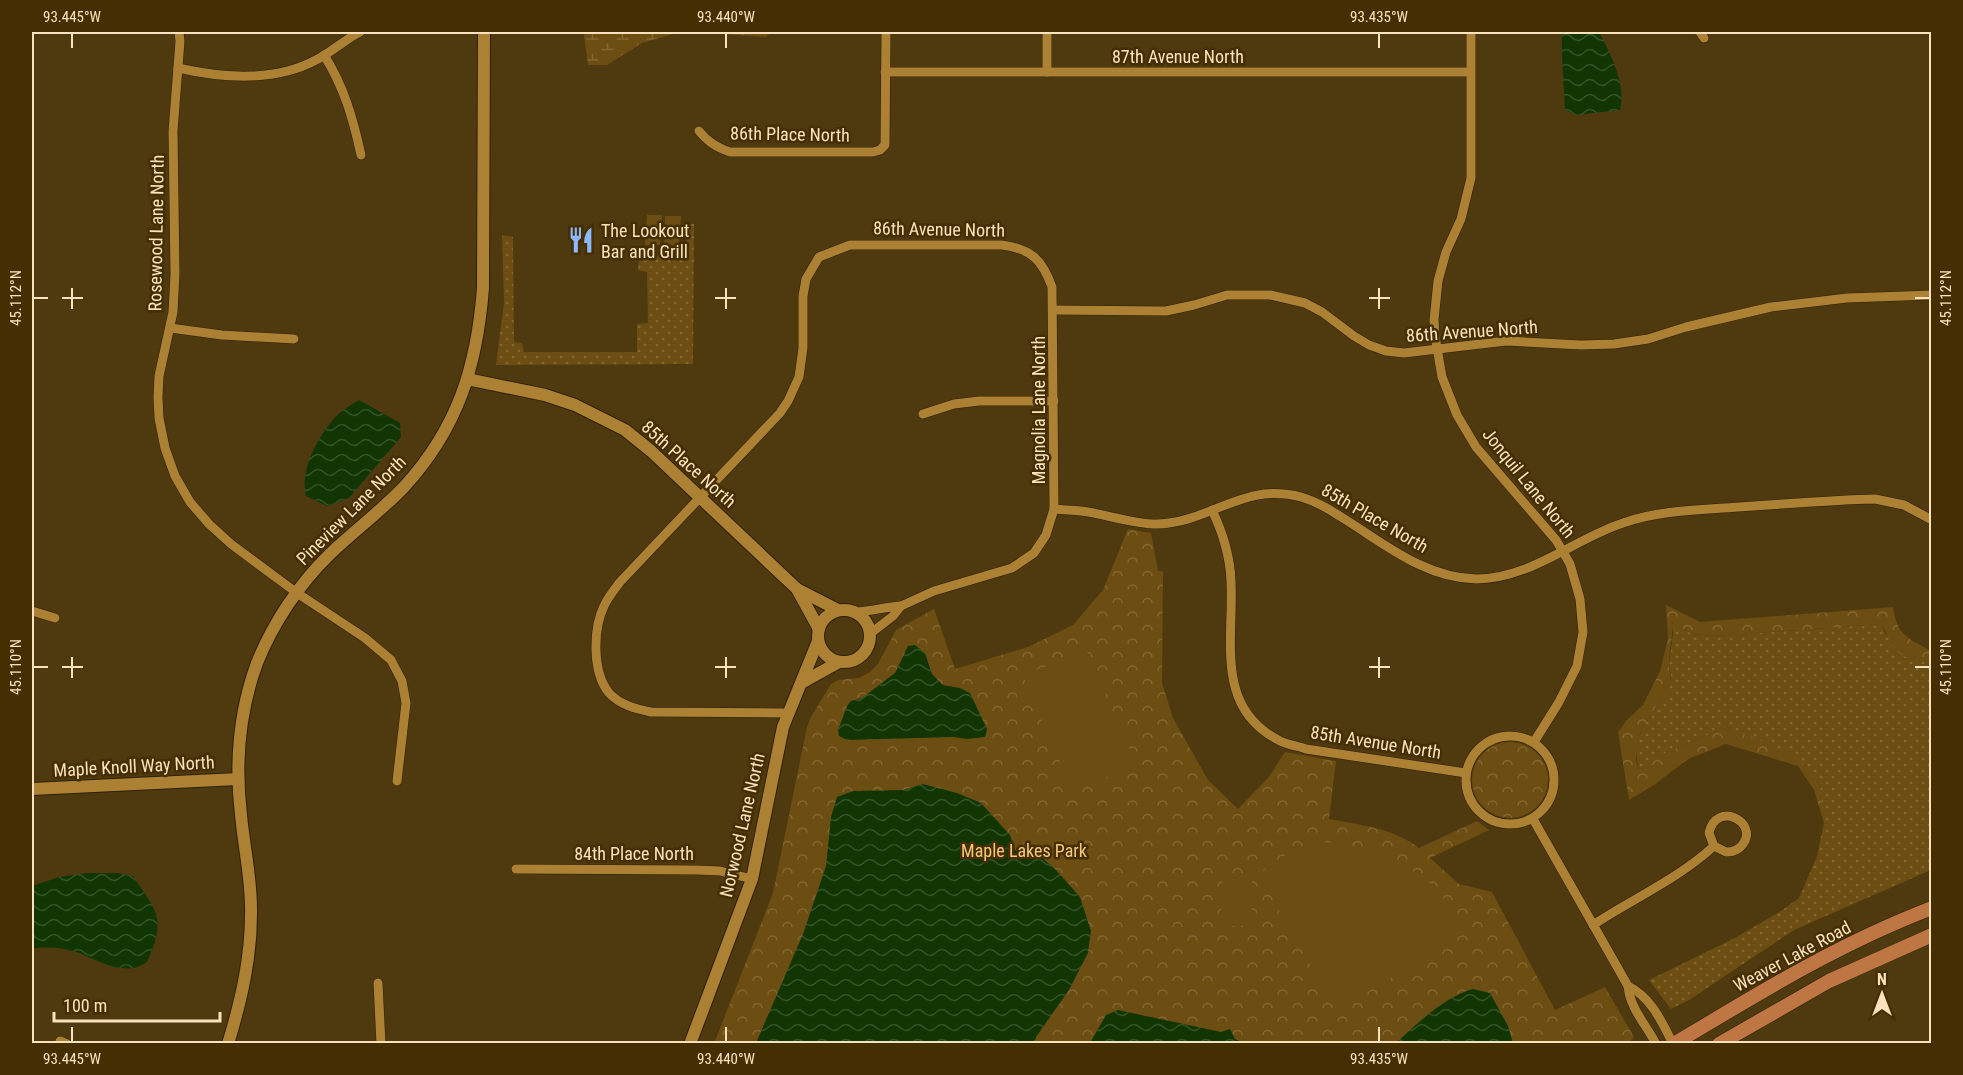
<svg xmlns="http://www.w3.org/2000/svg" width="1963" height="1075" font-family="'Roboto Condensed',sans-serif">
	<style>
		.grass { fill: url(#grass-dots) }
		.forest { fill: url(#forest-crowns) }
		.wetland { fill: url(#wetland-marsh) }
		.pitch { fill: #6d4e12 }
		.water { fill: url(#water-waves) }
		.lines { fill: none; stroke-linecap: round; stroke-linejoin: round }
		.minor-casing { stroke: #2f2109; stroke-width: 10 }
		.tertiary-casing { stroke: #2f2109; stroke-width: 14 }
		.secondary-casing { stroke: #2f2109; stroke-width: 15 }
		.minor { stroke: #ad8134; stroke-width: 9 }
		.tertiary { stroke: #ad8134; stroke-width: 12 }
		.secondary { stroke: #be7643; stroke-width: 14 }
		.ticks { fill: none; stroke: #fae2be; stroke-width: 2 }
		.labels { text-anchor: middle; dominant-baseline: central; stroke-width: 5; stroke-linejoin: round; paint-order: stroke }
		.street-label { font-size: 18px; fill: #fae2be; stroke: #442e02 }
		.poi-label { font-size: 18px; fill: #fae2be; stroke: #442e02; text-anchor: start }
		.park-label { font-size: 18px; fill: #f4c77d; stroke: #442e02 }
		.neatline { fill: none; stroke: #fae2be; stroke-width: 2 }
		.ticks-label { font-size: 15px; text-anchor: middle; fill: #fae2be }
	</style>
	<defs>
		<pattern id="grass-dots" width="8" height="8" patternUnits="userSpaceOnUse" patternTransform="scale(1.5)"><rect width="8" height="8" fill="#6d4e12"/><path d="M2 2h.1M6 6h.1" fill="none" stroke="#836733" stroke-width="1.8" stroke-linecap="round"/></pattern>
		<pattern id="forest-crowns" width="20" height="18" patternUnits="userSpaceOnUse" patternTransform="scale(1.5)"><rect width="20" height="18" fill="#6d4e12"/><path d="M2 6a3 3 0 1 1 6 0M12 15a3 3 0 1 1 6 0" fill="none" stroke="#836733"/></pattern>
		<pattern id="wetland-marsh" width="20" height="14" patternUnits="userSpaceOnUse" patternTransform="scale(1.5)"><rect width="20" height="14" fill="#6d4e12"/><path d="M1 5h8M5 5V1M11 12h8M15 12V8" fill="none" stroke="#836733"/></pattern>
		<pattern id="water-waves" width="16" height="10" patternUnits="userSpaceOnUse" patternTransform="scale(1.5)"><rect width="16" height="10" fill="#113604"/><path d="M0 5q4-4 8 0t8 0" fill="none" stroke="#355327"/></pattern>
	</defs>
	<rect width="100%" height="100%" fill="#4f390f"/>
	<g class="grass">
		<path d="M687,224h7l-1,140 -197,1 8,-62 -2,-68 11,2 1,105 8,1 2,9h113v-28l11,-1 -1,-51 -9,-2 1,-14 37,1 10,-5z"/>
		<path d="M1672,623l21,11 22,2 167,-12 3,9 18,23 28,4v210l-137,60 -105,70 -18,9 -22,-29 86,-42 46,-27 18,-13 18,-42 7,-33 -1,-17 -3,-20 -15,-21 -80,-37 -58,24 -28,20 -4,-26 11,-25 15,-20 10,-23 -2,-15 4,-28z"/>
	</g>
	<g class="forest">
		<path d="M1128,529l23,4 7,38h5l-1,112 11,35 35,62 30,29 31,-32 16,-25 51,9 -7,58c31,6 64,9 90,29l58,-27 12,9 -59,28 29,26 33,8 63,118 50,-23 29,50 -6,7h-914l59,-151 34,-166 4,-10 20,-33 7,-4 21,-2 11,-6 8,-8 18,-34 38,-21 21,60 73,-22 45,-22 30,-35z"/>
		<path d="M1666,605l34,17 193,-15c4,29 15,31 38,44v9l-28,-4 -12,-12 -9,-20 -167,12 -22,-2 -21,-11c1,13 -2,24 -3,37 0,10 3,18 0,28 -2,7 -8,13 -13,19 -14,19 -26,40 -17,64l28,-19 58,-24c32,11 79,23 94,57 5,11 5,26 5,38l-10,-33 -16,-24 -72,-22 -38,15 -34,26 -25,15 -11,-68 9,-12 16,-15 17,-34 8,-32z"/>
		<circle cx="1510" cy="780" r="38"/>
	</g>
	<g class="wetland">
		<path d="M585,32h95l-38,11 -35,22h-19l-4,-29z"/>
		<path d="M688,32h84l-6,5z"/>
	</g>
	<g class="pitch">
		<path d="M647,215h15l-2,30h-15z"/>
		<path d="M665,216h16l-2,30 -15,-1z"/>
		<path d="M1086,649l50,116 -63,27 -50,-116z"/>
		<path d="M1321,842c37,1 91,20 116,49 12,13 18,28 25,44l-120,72 -11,-4 -63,-113 -6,-18c19,-16 34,-25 59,-30z"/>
		<path d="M1222,880h30l-1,46h-30z"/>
	</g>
	<g class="water">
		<path d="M1562,32h37c11,21 28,53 21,78l-44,5 -11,-5c-1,-26 -4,-52 -3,-78z"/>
		<path d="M359,400l41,23 1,14 -52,61 -22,8 -21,-10c-6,-25 10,-56 26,-75 7,-9 17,-15 27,-21z"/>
		<path d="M915,645l10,8 7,21 11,11 17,3 10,5 17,36 -2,8 -18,2 -14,-2 -106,3 -8,-4 -1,-6 9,-24 4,-5 11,-3 33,-25 13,-27z"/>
		<path d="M923,784l34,9 24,10 29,32 5,15 24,5 18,16 23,26 11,34 -3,22 -19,37 -33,47 -1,6h-279l47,-109 23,-68 5,-49 6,-20 16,-6 50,-1z"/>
		<path d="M87,873h31l15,3c24,36 34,42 14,86 -3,2 -9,5 -13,6 -19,3 -38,-8 -55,-15 -15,-5 -32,-7 -47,-4v-63l27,-9z"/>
		<path d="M1473,989l17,4 18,33 5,17h-117c22,-20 48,-46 77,-54z"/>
		<path d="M1118,1010l103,22 9,-3 5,10 8,4h-153l16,-28z"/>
	</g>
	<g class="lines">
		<g class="minor-casing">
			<g id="minor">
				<path d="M179,32l1,9 -7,90 2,143 -2,38 -14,64 -1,21 1,21 6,30 10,28 15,26 19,22 22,20 66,49 68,45 26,22 11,21 4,22 -9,78"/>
				<path d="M1471,32v146l-10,41 -15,33 -8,29 -4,39 1,16 7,41 15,38 19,32 80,93 14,24 10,35 3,33 -6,34 -18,36 -25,40"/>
				<path d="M1700,32l4,6"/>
				<path d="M324,55c20,32 29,63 37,100"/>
				<path d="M178,68c44,10 97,14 138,-8 16,-8 28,-20 44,-28"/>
				<path d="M885,72h585"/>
				<path d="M1047,72v-40"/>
				<path d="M699,131c9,11 17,16 31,21h143l7,-2 5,-5 1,-113"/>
				<path d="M1053,310l113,1 28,-6 33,-10h43l35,8 17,9 32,24 15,9 17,6 18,2 102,-12 75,4 33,-1 34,-5 38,-12 85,-20 76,-9 85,-3"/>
				<path d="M170,328l52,7 72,4"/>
				<path d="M923,414l31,-10 25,-3h75"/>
				<path d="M1054,509c9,1 18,1 27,2 25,3 51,13 76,13 53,-1 87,-43 144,-27 17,5 31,14 45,23 40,25 80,58 130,59 54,0 98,-40 147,-56 37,-13 78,-13 116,-16 46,-3 91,-7 136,-8l29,6 28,15"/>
				<path d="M1212,510c11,23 18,45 19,71 3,59 -17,127 49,160 8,4 18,5 26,8l160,24"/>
				<path d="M32,611l23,7"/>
				<path d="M856,612c16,-1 30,-5 45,-6l-8,10 -22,17"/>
				<path d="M788,713l-137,-1c-15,-3 -31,-7 -42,-19 -17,-21 -16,-64 -5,-87 4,-9 10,-16 16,-24l160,-169 8,-12 11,-24 4,-29v-52l3,-17 13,-22 31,-12h152c29,4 40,14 50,42l2,222 -8,26 -12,18 -22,15 -78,23 -33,15"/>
				<circle cx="1510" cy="780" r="44"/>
				<path d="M1533,819l95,167c2,23 18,38 28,58"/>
				<path d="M516,869l181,1 23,1 32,8"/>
				<path d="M1593,925c41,-27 85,-46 121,-79l12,6c7,0 13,-2 17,-8 16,-22 -27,-44 -34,-11l5,13"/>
				<path d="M378,983l3,61"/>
				<path d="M1628,986c23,11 34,36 45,58"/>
				<path d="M60,1041l7,3"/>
			</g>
		</g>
		<g class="tertiary-casing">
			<g id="tertiary">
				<path d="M467,379l78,16 30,10 50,25 26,21 146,138 41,21"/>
				<path d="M797,589l22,40"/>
				<circle cx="844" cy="636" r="26"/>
				<path d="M803,682l36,-20"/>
				<path d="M32,789l206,-10"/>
				<path d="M228,1044c13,-43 23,-85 23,-130 1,-33 -7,-66 -10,-99 -6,-51 -2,-103 16,-152 16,-40 42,-79 73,-109 24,-23 51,-43 74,-67 54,-59 73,-121 79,-199l1,-256"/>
				<path d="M690,1044l62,-165 31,-152 35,-86"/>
			</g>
		</g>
		<g class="secondary-casing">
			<g id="secondary">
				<path d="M1674,1044c85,-51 164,-100 258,-136"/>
				<path d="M1719,1044l110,-63 103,-46"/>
			</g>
		</g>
		<use href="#minor" class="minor"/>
		<use href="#tertiary" class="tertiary"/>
		<use href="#secondary" class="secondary"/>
	</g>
	<path class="ticks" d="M72,33v15M726,33v15M1379,33v15M72,288v21M726,288v21M1379,288v21M33,298h15M62,298h21M715,298h21M1369,298h21M1915,298h15M72,657v21M726,657v21M1379,657v21M33,667h15M62,667h21M715,667h21M1369,667h21M1915,667h15M72,1027v15M726,1027v15M1379,1027v15"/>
	<defs>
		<g id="restaurant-bare" transform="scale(2.07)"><path d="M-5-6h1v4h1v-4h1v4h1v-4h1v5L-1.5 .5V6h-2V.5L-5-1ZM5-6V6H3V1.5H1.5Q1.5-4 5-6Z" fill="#8db9fc" stroke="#442e02" stroke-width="2.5" paint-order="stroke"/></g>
	</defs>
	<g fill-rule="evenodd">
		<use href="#restaurant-bare" x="581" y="240"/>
	</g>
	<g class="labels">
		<g class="street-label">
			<text x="1178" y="56">87th Avenue North</text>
			<text transform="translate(790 134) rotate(1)">86th Place North</text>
			<text transform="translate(939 229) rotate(1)">86th Avenue North</text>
			<text transform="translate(156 233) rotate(-89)">Rosewood Lane North</text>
			<text transform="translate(1472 331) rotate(-4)">86th Avenue North</text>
			<text transform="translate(1038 410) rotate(-90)">Magnolia Lane North</text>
			<text transform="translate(689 464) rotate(42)">85th Place North</text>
			<text transform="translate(1529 483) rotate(51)">Jonquil Lane North</text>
			<text transform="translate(351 510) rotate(-45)">Pineview Lane North</text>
			<text transform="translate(1375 518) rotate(30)">85th Place North</text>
			<text transform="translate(1376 742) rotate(9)">85th Avenue North</text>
			<text transform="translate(134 766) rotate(-3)">Maple Knoll Way North</text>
			<text transform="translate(742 825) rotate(-77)">Norwood Lane North</text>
			<text x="634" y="853">84th Place North</text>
			<text transform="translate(1792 956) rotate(-28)">Weaver Lake Road</text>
		</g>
		<g class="poi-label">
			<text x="601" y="230">The Lookout<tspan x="601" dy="21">Bar and Grill</tspan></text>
		</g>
		<g class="park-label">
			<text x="1024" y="850">Maple Lakes Park</text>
		</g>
	</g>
	<rect width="1963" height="1075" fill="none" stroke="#442e02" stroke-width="66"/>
	<g transform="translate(1882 994)" stroke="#442e02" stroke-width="4.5" paint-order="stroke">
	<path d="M0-4.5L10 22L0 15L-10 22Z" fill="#fae2be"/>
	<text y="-9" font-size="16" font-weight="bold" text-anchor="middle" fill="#fae2be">N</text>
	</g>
	<path d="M54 1012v9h166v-9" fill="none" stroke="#fae2be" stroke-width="3"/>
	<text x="63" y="1012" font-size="18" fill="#fae2be" stroke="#442e02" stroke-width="4.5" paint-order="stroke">100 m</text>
	<rect x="33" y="33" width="1897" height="1009" class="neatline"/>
	<g class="ticks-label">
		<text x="72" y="22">93.445°W</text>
		<text x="726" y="22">93.440°W</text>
		<text x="1379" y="22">93.435°W</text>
		<text transform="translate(16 298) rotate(-90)" y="5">45.112°N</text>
		<text transform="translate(1946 298) rotate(-90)" y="5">45.112°N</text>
		<text transform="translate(16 667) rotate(-90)" y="5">45.110°N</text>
		<text transform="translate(1946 667) rotate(-90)" y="5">45.110°N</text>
		<text x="72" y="1064">93.445°W</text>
		<text x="726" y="1064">93.440°W</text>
		<text x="1379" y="1064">93.435°W</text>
	</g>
</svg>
